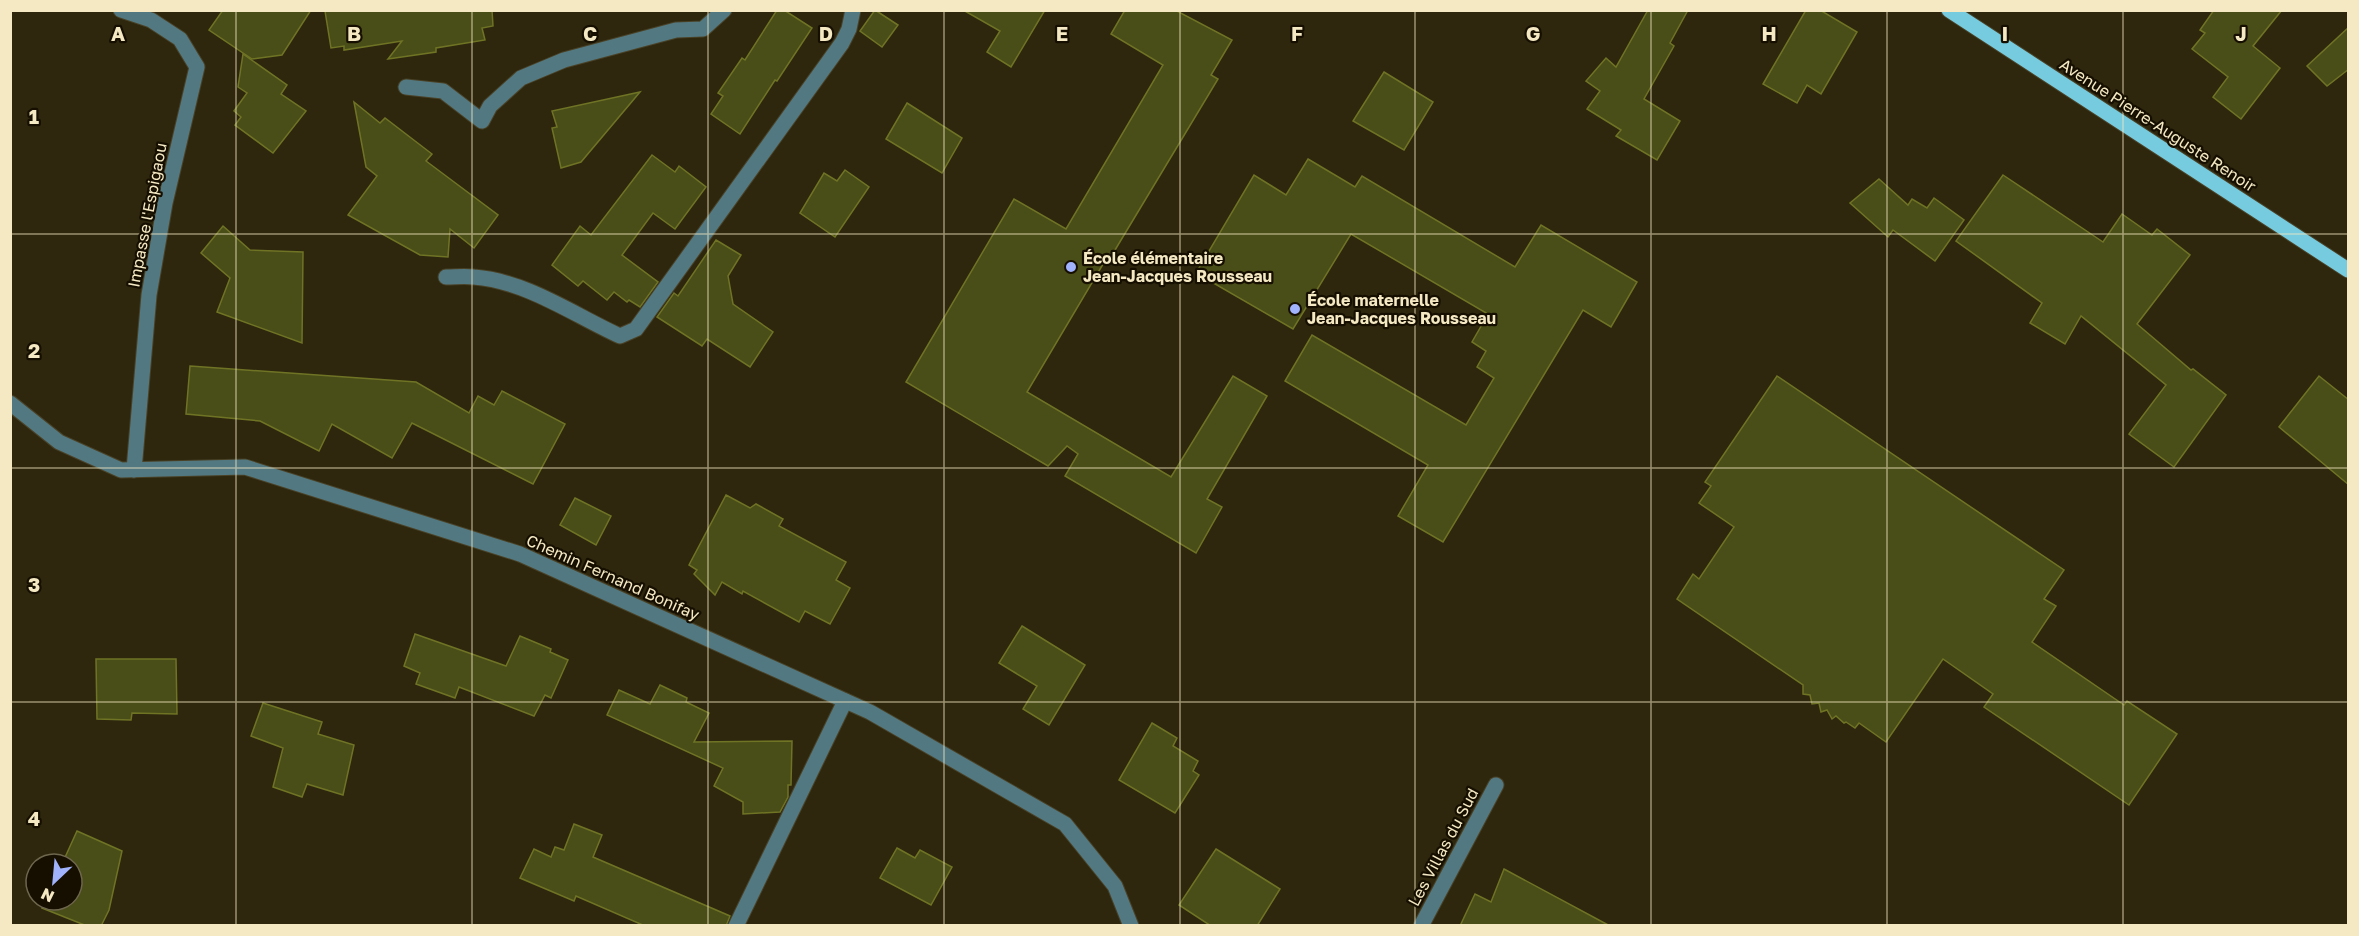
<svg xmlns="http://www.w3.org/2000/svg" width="2359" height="936" font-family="'Golos Text',sans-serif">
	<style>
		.building { fill: #494d18; stroke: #6f7425; stroke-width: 1.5 }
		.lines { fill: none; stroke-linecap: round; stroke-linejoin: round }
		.minor-casing { stroke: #4a4227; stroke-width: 17 }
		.major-casing { stroke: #4a4227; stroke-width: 17 }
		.minor { stroke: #527982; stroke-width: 15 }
		.major { stroke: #76cbde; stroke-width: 15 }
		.grid { fill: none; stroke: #f4e9c3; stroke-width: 1.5; stroke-opacity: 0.55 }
		.poi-dot { fill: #a1b3fd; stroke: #160f00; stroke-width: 2 }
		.labels { text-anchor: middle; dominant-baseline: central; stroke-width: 4.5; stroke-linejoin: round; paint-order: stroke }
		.street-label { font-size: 16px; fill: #f4e9c3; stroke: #160f00 }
		.poi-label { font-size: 16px; font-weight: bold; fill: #f4e9c3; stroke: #160f00; text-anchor: start }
		.grid-label { font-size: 20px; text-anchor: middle; font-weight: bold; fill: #f4e9c3; stroke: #160f00; stroke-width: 4.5; stroke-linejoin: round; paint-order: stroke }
	</style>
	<rect width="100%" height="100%" fill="#2e270e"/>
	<g class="building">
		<path d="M223,10h88l-29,45 -30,4 -43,-29z"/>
		<path d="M492,10l1,16 -11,2 3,12 -49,8v4l-48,7 14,-18 -58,9v-4l-13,2 -6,-37z"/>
		<path d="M777,10h7l28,18 -35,53 -2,-1 -35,54 -29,-20 12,-18 -5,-3 24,-35 3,2z"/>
		<path d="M875,10l23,15 -16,22 -22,-16z"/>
		<path d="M963,10h82l-34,57 -24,-15 13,-21z"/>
		<path d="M1125,10h50l57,30 -21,35 7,4 -106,176 -3,-1 -82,138 144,85 62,-101 34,20 -60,103 15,8 -26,46 -131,-77 13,-22 -11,-8 -19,20 -142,-84 108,-183 52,30 97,-164 -52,-31z"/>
		<path d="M1648,10h40l-18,33 4,3 -30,53 36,22 -23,39 -41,-24 5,-6 -34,-21 13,-18 -14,-10 20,-23 10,9z"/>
		<path d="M1806,10h14l37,22 -36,62 -14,-9 -10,18 -34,-19z"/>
		<path d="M2214,10h68l-29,36 27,22 -39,51 -28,-22 15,-20 -36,-28 13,-16 -5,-3z"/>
		<path d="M2349,27v42l-22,17 -20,-20z"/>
		<path d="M243,54l44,31 -6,9 25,17 -33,42 -38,-28 6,-8 -7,-6 13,-18 -9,-6z"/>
		<path d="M1384,72l49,30 -29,48 -51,-29z"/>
		<path d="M640,92l-59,70 -20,6 -9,-40 5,-1 -5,-16z"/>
		<path d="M354,102l26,21 5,-5 47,36 -6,7 72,54 -24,33 -24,-19 -2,28 -28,-2 -72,-40 29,-39 -11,-9z"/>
		<path d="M907,103l55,35 -20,35 -56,-34z"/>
		<path d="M652,155l23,17 4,-6 27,21 -31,42 -22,-16 -31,42 36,27 -18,25 -11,-7 -2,2 -13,-10 -7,8 -24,-19 -5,5 -26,-21 28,-39 11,9z"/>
		<path d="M1308,159l47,28 7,-11 153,91 26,-42 96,57 -26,45 -28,-17 -140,232 -45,-26 30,-51 -143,-84 27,-46 154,90 28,-47 -17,-11 9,-16 -14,-9 16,-28 -137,-80 -58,95 -97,-56 58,-98 32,20z"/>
		<path d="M845,170l24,17 -34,50 -35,-24 24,-40 13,8z"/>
		<path d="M2003,175l100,67 19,-28 30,21 5,-6 33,26 -53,69 54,46 2,-1 33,26 -52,72 -45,-33 37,-49 -85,-69 -16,28 -35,-21 12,-20 -86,-62z"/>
		<path d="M1879,179l29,26 4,-6 15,9 7,-10 30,22 -29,41 -42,-31 -5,7 -38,-34z"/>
		<path d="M223,226l27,24 53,2 -1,91 -85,-31 13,-34 -29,-25z"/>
		<path d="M716,240l25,15 -13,21 5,28 40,28 -23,35 -43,-28 -5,7 -45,-29 17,-24 4,3z"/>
		<path d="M190,366l226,16 53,31 9,-17 16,9 8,-14 63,33 -32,60 -121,-61 -20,35 -60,-34 -13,27 -59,-30 -74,-7z"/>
		<path d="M1777,376l287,194 -20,29 12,7 -24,36 92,63 3,-4 50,33 -48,71 -145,-98 9,-13 -50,-35 -57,83 -27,-19 -4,5 -9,-6 -2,1 -8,-7 -4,3 -5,-9 -6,2 -2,-9 -7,1 -2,-9 -7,-1v-9l-126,-86 16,-25 6,5 35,-52 -35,-24 12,-17 -6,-4z"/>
		<path d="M2319,376l30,24v85l-70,-58z"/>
		<path d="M726,495l24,13 6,-4 27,15 -4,7 67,36 -10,18 14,8 -20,36 -25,-13 -6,11 -56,-31 -1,3 -20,-12 -7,13 -21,-21 3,-4 -8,-5z"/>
		<path d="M575,498l36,18 -15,29 -36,-20z"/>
		<path d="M1022,626l63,39 -36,60 -26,-16 14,-23 -38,-23z"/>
		<path d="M415,634l91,32 14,-30 31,13 -1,3 18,8 -17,38 -6,-3 -11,21 -75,-29 -4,11 -39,-14 4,-11 -16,-7z"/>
		<path d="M96,659h80l1,55 -45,-1 -1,7 -34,-1z"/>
		<path d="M660,685l27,13 -1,4 23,11 -15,29 98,-1 -1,44h-3v12l-8,15 -37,2v-12l-29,-16 9,-18 -116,-53 12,-25 31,14z"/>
		<path d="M263,703l59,19 -4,12 36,11 -11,50 -36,-11 -5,13 -29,-10 10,-39 -32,-12z"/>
		<path d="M1152,723l25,15 -4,8 25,15 -5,10 6,4 -24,38 -56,-33z"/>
		<path d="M574,824l28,11 -9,22 137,59 -4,10h-81l-69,-30 -2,5 -54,-23 14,-29 17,8 4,-10 9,3z"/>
		<path d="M77,831l45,20 -13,59 -8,16h-14l-45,-18 4,-8h26v-36h-10z"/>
		<path d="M897,848l18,10 5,-8 32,17 -21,38 -51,-27z"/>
		<path d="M1216,849l64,40 -23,37h-46l-32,-21z"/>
		<path d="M1504,869l106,57h-150l15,-32 16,8z"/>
	</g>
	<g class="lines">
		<g class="minor-casing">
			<g id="minor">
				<path d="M121,10l30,10 29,19 17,28 -32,136 -16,92 -15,175"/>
				<path d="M406,87l37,4 39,30 8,-15 31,-28 43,-18 112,-30 27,-1 21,-19"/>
				<path d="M446,277c9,0 19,-1 28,0 52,4 100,38 146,59l16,-7 206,-286 7,-14 4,-19"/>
				<path d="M10,403l49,39 62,28 124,-3 275,87 350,158 195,112 50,62 16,40"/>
				<path d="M736,926l109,-225"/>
				<path d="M1421,926l75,-141"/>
			</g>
		</g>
		<g class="major-casing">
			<path id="major" d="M1949,10l399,260"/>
		</g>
		<use href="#minor" class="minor"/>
		<use href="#major" class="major"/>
	</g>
	<path class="grid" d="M236,10v916M472,10v916M708,10v916M944,10v916M1180,10v916M1415,10v916M1651,10v916M1887,10v916M2123,10v916M10,234h2338M10,468h2338M10,702h2338"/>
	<g class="poi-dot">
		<circle cx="1071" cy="267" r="6"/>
		<circle cx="1295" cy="309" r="6"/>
	</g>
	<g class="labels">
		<g class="street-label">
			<text transform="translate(2158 125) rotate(33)">Avenue Pierre-Auguste Renoir</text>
			<text transform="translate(147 215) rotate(-79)">Impasse l'Espigaou</text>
			<text transform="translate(613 577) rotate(24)">Chemin Fernand Bonifay</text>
			<text transform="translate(1443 847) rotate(-62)">Les Villas du Sud</text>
		</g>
		<g class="poi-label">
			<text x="1083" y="258">École élémentaire<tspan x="1083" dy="18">Jean-Jacques Rousseau</tspan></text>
			<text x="1307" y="300">École maternelle<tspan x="1307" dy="18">Jean-Jacques Rousseau</tspan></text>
		</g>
	</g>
	<g class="grid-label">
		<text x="118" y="41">A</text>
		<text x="354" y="41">B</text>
		<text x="590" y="41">C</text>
		<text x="826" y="41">D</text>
		<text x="1062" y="41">E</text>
		<text x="1297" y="41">F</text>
		<text x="1533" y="41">G</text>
		<text x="1769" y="41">H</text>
		<text x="2005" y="41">I</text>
		<text x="2241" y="41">J</text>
		<text x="34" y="124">1</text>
		<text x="34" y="358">2</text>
		<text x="34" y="592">3</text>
		<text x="34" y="826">4</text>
	</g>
	<rect width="2359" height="936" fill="none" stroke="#f4e9c3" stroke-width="24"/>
	<g transform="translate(54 882) rotate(206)"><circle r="28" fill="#160f00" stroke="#6f664e" stroke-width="1.5"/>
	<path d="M0-4.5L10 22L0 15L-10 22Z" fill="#a1b3fd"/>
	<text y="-9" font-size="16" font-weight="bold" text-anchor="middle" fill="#f4e9c3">N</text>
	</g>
</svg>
